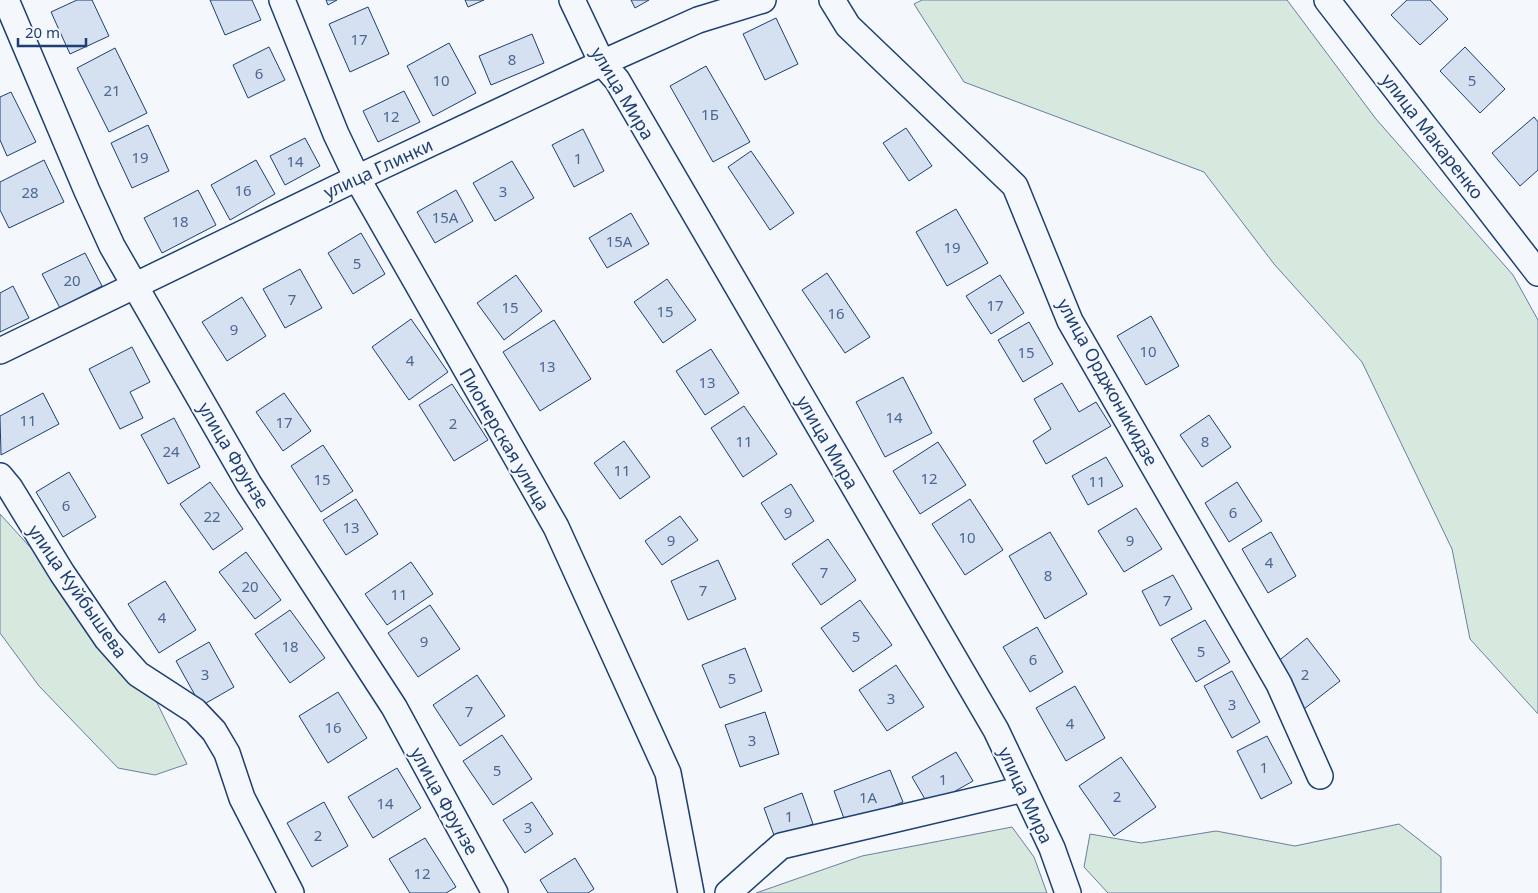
<svg xmlns="http://www.w3.org/2000/svg" width="1538" height="893" font-family="'Noto Sans',sans-serif">
	<style>
		.green { fill: #d7e8df; stroke: #687fa3 }
		.building { fill: #d5e0f0; stroke: #1d3f73 }
		.lines { fill: none; stroke-linecap: round; stroke-linejoin: round }
		.minor-casing { stroke: #1d3f73; stroke-width: 28 }
		.minor { stroke: #f4f7fb; stroke-width: 25 }
		.labels { text-anchor: middle; dominant-baseline: central; stroke-width: 4; stroke-linejoin: round; paint-order: stroke }
		.number-label { font-size: 15px; fill: #4b6792 }
		.street-label { font-size: 18px; fill: #1d3f73; stroke: #f4f7fb }
	</style>
	<rect width="100%" height="100%" fill="#f4f7fb"/>
	<g class="green">
		<path d="M922,0h365l89,119 137,156 25,45v394l-68,-75 -18,-90 -90,-187 -88,-98 -70,-92 -240,-90 -50,-78z"/>
		<path d="M0,514l140,154 47,96 -32,11 -37,-7 -79,-82 -39,-53z"/>
		<path d="M1399,824l42,33v36h-333l-24,-26 6,-33 51,9 75,-12 79,15z"/>
		<path d="M1012,827l22,30 13,36h-291l106,-37z"/>
	</g>
	<g class="building">
		<path d="M77,0h15l17,36 -39,18 -19,-42z"/>
		<path d="M210,0h42l9,20 -36,15z"/>
		<path d="M326,0h11l-9,5z"/>
		<path d="M465,0h19l-16,7z"/>
		<path d="M631,0h18l-14,8z"/>
		<path d="M1407,0h23l18,19 -28,26 -29,-30z"/>
		<path d="M368,7l21,47 -39,18 -21,-48z"/>
		<path d="M776,18l22,46 -33,16 -22,-46z"/>
		<path d="M532,34l12,29 -53,22 -12,-29z"/>
		<path d="M449,43l27,50 -43,23 -26,-50z"/>
		<path d="M269,47l16,33 -37,18 -15,-33z"/>
		<path d="M1465,47l40,42 -25,24 -40,-42z"/>
		<path d="M115,48l32,65 -38,19 -32,-64z"/>
		<path d="M706,66l44,76 -37,20 -43,-76z"/>
		<path d="M404,91l16,31 -42,20 -15,-31z"/>
		<path d="M11,92l25,50 -29,14 -7,-16v-43z"/>
		<path d="M1534,117l4,5v48l-18,16 -28,-33z"/>
		<path d="M148,125l21,46 -37,17 -21,-45z"/>
		<path d="M906,128l26,38 -23,15 -26,-38z"/>
		<path d="M583,129l21,42 -30,16 -22,-42z"/>
		<path d="M305,138l15,28 -35,19 -15,-29z"/>
		<path d="M751,151l43,62 -24,17 -42,-63z"/>
		<path d="M44,160l20,42 -55,26 -9,-18v-28z"/>
		<path d="M256,160l19,34 -45,26 -19,-35z"/>
		<path d="M512,161l22,37 -39,23 -22,-38z"/>
		<path d="M198,190l18,35 -54,28 -18,-35z"/>
		<path d="M456,190l17,31 -38,22 -18,-31z"/>
		<path d="M956,209l32,54 -41,23 -31,-54z"/>
		<path d="M631,213l18,31 -42,24 -18,-30z"/>
		<path d="M361,233l24,41 -32,20 -25,-41z"/>
		<path d="M85,253l17,33 -42,22 -18,-34z"/>
		<path d="M300,269l22,39 -37,20 -22,-39z"/>
		<path d="M827,273l43,64 -25,16 -43,-63z"/>
		<path d="M516,275l26,36 -38,29 -27,-37z"/>
		<path d="M1000,275l24,38 -33,21 -25,-38z"/>
		<path d="M667,279l29,41 -33,23 -29,-41z"/>
		<path d="M13,286l16,32 -29,14v-39z"/>
		<path d="M242,297l24,39 -39,25 -25,-39z"/>
		<path d="M1151,316l28,50 -33,19 -29,-49z"/>
		<path d="M411,319l37,53 -39,28 -37,-53z"/>
		<path d="M554,320l37,59 -51,32 -37,-59z"/>
		<path d="M1029,322l24,42 -30,18 -25,-42z"/>
		<path d="M132,347l18,35 -20,10 13,26 -23,11 -31,-60z"/>
		<path d="M711,349l28,44 -34,22 -29,-44z"/>
		<path d="M903,377l29,56 -47,24 -29,-55z"/>
		<path d="M1062,383l17,29 17,-10 15,24 -65,38 -13,-23 18,-12 -17,-30z"/>
		<path d="M452,384l36,56 -34,21 -35,-56z"/>
		<path d="M43,393l16,31 -58,31 -1,-39z"/>
		<path d="M284,393l27,38 -28,20 -27,-39z"/>
		<path d="M744,406l33,48 -34,23 -32,-49z"/>
		<path d="M1209,415l22,32 -29,20 -22,-32z"/>
		<path d="M174,418l26,49 -32,17 -27,-49z"/>
		<path d="M624,441l26,36 -30,22 -26,-36z"/>
		<path d="M938,442l28,43 -46,29 -27,-43z"/>
		<path d="M323,445l30,46 -32,21 -30,-46z"/>
		<path d="M1106,457l17,29 -35,19 -16,-29z"/>
		<path d="M69,472l27,45 -33,20 -27,-45z"/>
		<path d="M210,482l33,47 -30,21 -33,-46z"/>
		<path d="M1237,482l25,39 -33,21 -24,-39z"/>
		<path d="M791,484l23,37 -29,19 -24,-37z"/>
		<path d="M356,499l22,35 -32,21 -23,-35z"/>
		<path d="M970,499l33,51 -38,25 -33,-51z"/>
		<path d="M1136,508l26,41 -38,23 -26,-41z"/>
		<path d="M680,516l18,24 -36,25 -17,-24z"/>
		<path d="M1050,532l37,62 -42,25 -36,-63z"/>
		<path d="M1271,532l25,44 -28,17 -26,-44z"/>
		<path d="M828,539l28,41 -35,25 -29,-41z"/>
		<path d="M246,552l35,48 -26,19 -36,-47z"/>
		<path d="M718,560l18,39 -48,21 -17,-39z"/>
		<path d="M411,562l22,32 -46,31 -22,-31z"/>
		<path d="M1173,575l19,34 -32,17 -18,-35z"/>
		<path d="M165,581l31,49 -37,23 -31,-49z"/>
		<path d="M860,600l32,45 -39,27 -32,-44z"/>
		<path d="M430,605l30,44 -42,28 -30,-44z"/>
		<path d="M290,610l35,48 -35,25 -35,-49z"/>
		<path d="M1205,620l25,42 -34,20 -25,-43z"/>
		<path d="M1037,627l26,45 -33,20 -27,-45z"/>
		<path d="M1307,638l33,43 -36,28 -33,-42z"/>
		<path d="M209,642l25,45 -33,19 -25,-45z"/>
		<path d="M745,648l17,43 -42,17 -18,-43z"/>
		<path d="M896,665l28,42 -37,24 -28,-41z"/>
		<path d="M1232,671l28,51 -28,16 -28,-52z"/>
		<path d="M477,675l28,41 -45,30 -27,-41z"/>
		<path d="M1075,686l30,52 -39,23 -30,-53z"/>
		<path d="M338,692l29,46 -39,25 -29,-47z"/>
		<path d="M765,712l14,42 -39,13 -15,-42z"/>
		<path d="M502,735l30,44 -39,26 -30,-44z"/>
		<path d="M1267,736l25,47 -31,16 -24,-48z"/>
		<path d="M956,752l17,29 -44,25 -17,-29z"/>
		<path d="M1121,757l35,50 -42,29 -35,-50z"/>
		<path d="M397,768l24,40 -48,30 -25,-41z"/>
		<path d="M890,770l13,32 -57,22 -12,-33z"/>
		<path d="M802,793l11,31 -38,14 -11,-30z"/>
		<path d="M324,802l24,44 -36,21 -25,-44z"/>
		<path d="M532,802l21,32 -28,19 -22,-33z"/>
		<path d="M425,838l31,49 -10,6h-36l-21,-34z"/>
		<path d="M575,858l19,31 -6,4h-40l-8,-13z"/>
	</g>
	<g class="lines">
		<g class="minor-casing">
			<g id="minor">
				<path d="M6,0l81,191 25,55 137,238 145,223 101,186"/>
				<path d="M282,0l54,134 21,44 199,349 112,246 23,120"/>
				<path d="M572,0l30,63 15,17 379,650 56,118 16,45"/>
				<path d="M832,0l16,26 167,160 55,135 209,363 41,92"/>
				<path d="M1327,0l211,273"/>
				<path d="M0,351l357,-173 245,-115 96,-43 65,-20"/>
				<path d="M0,476l10,12 52,85 45,66 31,35 57,37 19,20 13,22 15,45 49,95"/>
				<path d="M728,893l53,-47 243,-57"/>
			</g>
		</g>
		<use href="#minor" class="minor"/>
	</g>
	<g class="labels">
		<g class="number-label">
			<text x="359" y="39">17</text>
			<text x="512" y="59">8</text>
			<text x="259" y="73">6</text>
			<text x="441" y="80">10</text>
			<text x="1472" y="80">5</text>
			<text x="112" y="90">21</text>
			<text x="710" y="114">1Б</text>
			<text x="391" y="116">12</text>
			<text x="140" y="157">19</text>
			<text x="578" y="158">1</text>
			<text x="295" y="161">14</text>
			<text x="243" y="190">16</text>
			<text x="503" y="191">3</text>
			<text x="30" y="192">28</text>
			<text x="445" y="217">15А</text>
			<text x="180" y="221">18</text>
			<text x="619" y="241">15А</text>
			<text x="952" y="247">19</text>
			<text x="357" y="263">5</text>
			<text x="72" y="280">20</text>
			<text x="292" y="299">7</text>
			<text x="995" y="305">17</text>
			<text x="510" y="307">15</text>
			<text x="665" y="311">15</text>
			<text x="836" y="313">16</text>
			<text x="234" y="329">9</text>
			<text x="1148" y="351">10</text>
			<text x="1026" y="352">15</text>
			<text x="410" y="360">4</text>
			<text x="547" y="366">13</text>
			<text x="707" y="382">13</text>
			<text x="894" y="417">14</text>
			<text x="28" y="420">11</text>
			<text x="284" y="422">17</text>
			<text x="453" y="423">2</text>
			<text x="744" y="441">11</text>
			<text x="1205" y="441">8</text>
			<text x="171" y="451">24</text>
			<text x="622" y="470">11</text>
			<text x="929" y="478">12</text>
			<text x="322" y="479">15</text>
			<text x="1097" y="481">11</text>
			<text x="66" y="505">6</text>
			<text x="788" y="512">9</text>
			<text x="1233" y="512">6</text>
			<text x="212" y="516">22</text>
			<text x="351" y="527">13</text>
			<text x="967" y="537">10</text>
			<text x="671" y="540">9</text>
			<text x="1130" y="540">9</text>
			<text x="1269" y="562">4</text>
			<text x="824" y="572">7</text>
			<text x="1048" y="575">8</text>
			<text x="250" y="586">20</text>
			<text x="703" y="590">7</text>
			<text x="399" y="594">11</text>
			<text x="1167" y="600">7</text>
			<text x="162" y="617">4</text>
			<text x="856" y="636">5</text>
			<text x="424" y="641">9</text>
			<text x="290" y="646">18</text>
			<text x="1201" y="651">5</text>
			<text x="1033" y="659">6</text>
			<text x="205" y="674">3</text>
			<text x="1305" y="674">2</text>
			<text x="732" y="678">5</text>
			<text x="891" y="698">3</text>
			<text x="1232" y="704">3</text>
			<text x="469" y="711">7</text>
			<text x="1070" y="723">4</text>
			<text x="333" y="727">16</text>
			<text x="752" y="740">3</text>
			<text x="1264" y="767">1</text>
			<text x="497" y="770">5</text>
			<text x="943" y="779">1</text>
			<text x="1117" y="796">2</text>
			<text x="868" y="797">1А</text>
			<text x="385" y="803">14</text>
			<text x="789" y="816">1</text>
			<text x="528" y="827">3</text>
			<text x="318" y="835">2</text>
			<text x="422" y="873">12</text>
		</g>
		<g class="street-label">
			<text transform="translate(623 93) rotate(59)">улица Мира</text>
			<text transform="translate(1433 136) rotate(52)">улица Макаренко</text>
			<text transform="translate(378 168) rotate(-25)">улица Глинки</text>
			<text transform="translate(1108 382) rotate(61)">улица Орджоникидзе</text>
			<text transform="translate(505 439) rotate(60)">Пионерская улица</text>
			<text transform="translate(828 442) rotate(60)">улица Мира</text>
			<text transform="translate(234 455) rotate(59)">улица Фрунзе</text>
			<text transform="translate(78 591) rotate(55)">улица Куйбышева</text>
			<text transform="translate(1026 795) rotate(65)">улица Мира</text>
			<text transform="translate(445 801) rotate(61)">улица Фрунзе</text>
		</g>
	</g>
	<path d="M18 38v8h68v-8" fill="none" stroke="#1d3f73" stroke-width="2.5"/>
	<text x="25" y="38" font-size="15" fill="#1d3f73" stroke="#f4f7fb" stroke-width="4" paint-order="stroke">20 m</text>
</svg>
